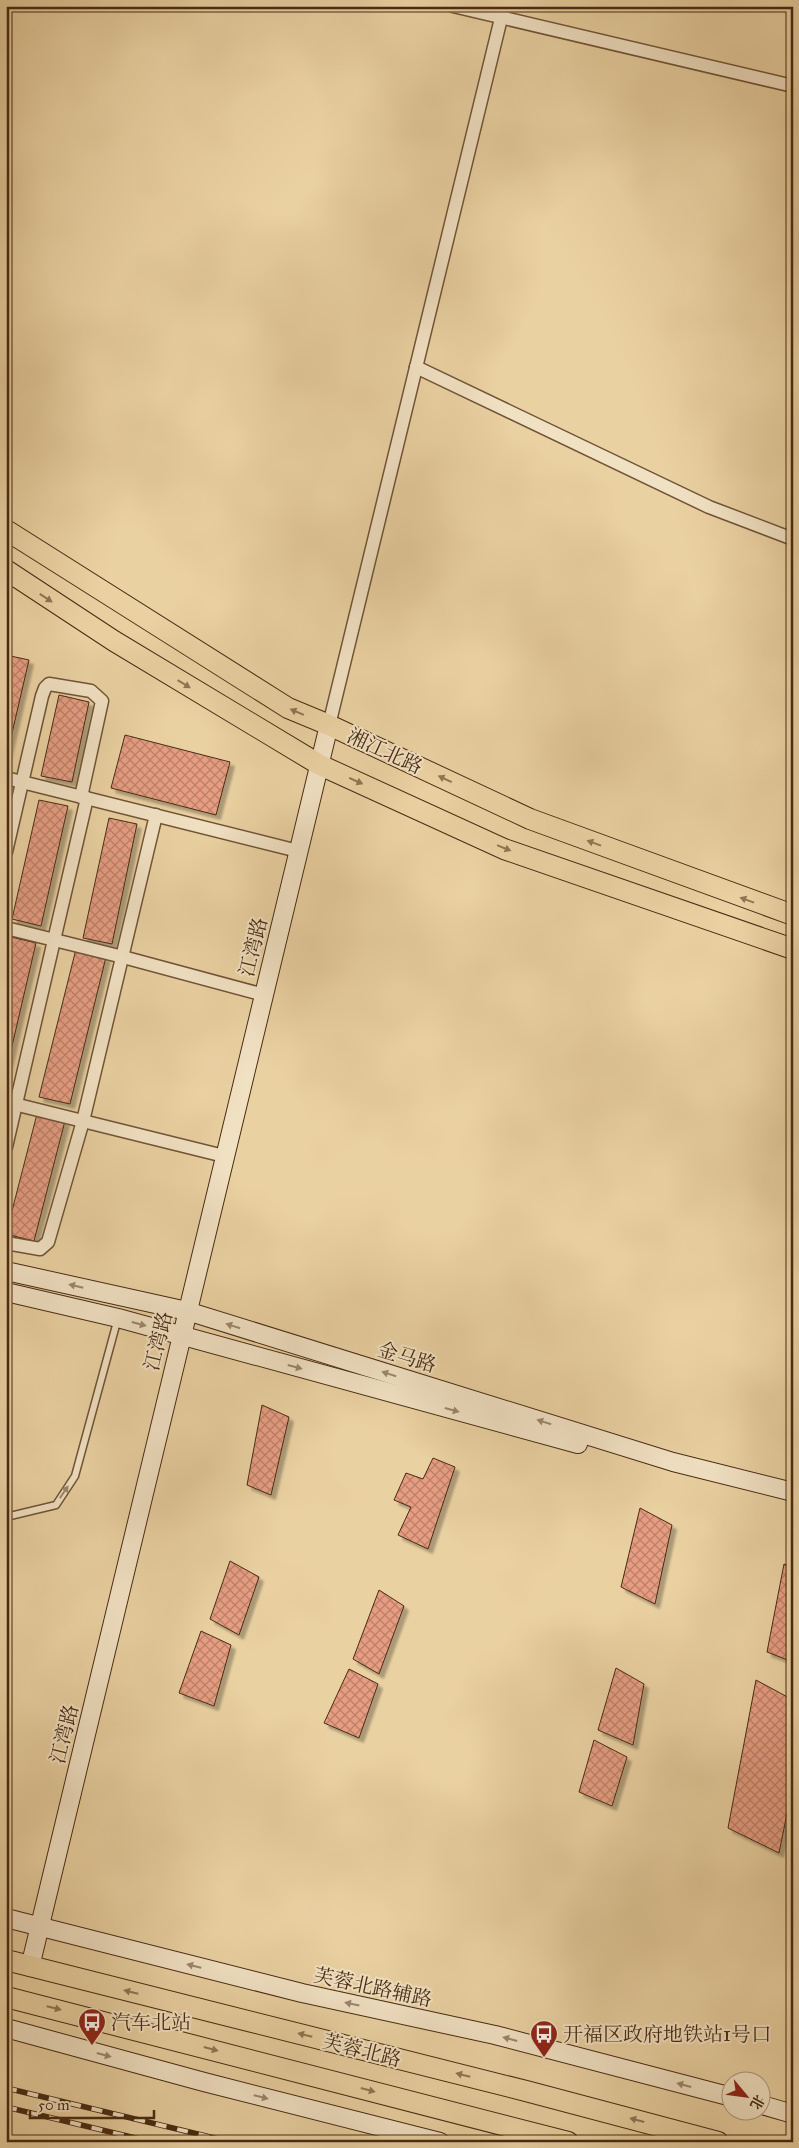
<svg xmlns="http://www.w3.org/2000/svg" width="799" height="2148" font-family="'IM FELL Great Primer','Noto Serif SC',serif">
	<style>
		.building { fill: url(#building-cross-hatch); stroke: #482b13; filter: url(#shadow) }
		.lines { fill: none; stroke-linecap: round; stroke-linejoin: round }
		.lane-casing { stroke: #705437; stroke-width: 9 }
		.street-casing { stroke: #705437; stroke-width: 15 }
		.secondary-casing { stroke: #482b13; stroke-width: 20 }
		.primary-casing { stroke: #482b13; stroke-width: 22 }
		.lane { stroke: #f1e1c3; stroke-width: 6 }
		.street { stroke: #f1e1c3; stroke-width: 12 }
		.secondary { stroke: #f1e1c3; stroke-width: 18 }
		.primary { stroke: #ead1a2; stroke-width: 20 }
		.rail-casing { stroke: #482b13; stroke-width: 5.5 }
		.rail { stroke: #f1e1c3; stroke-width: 4; stroke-dasharray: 11; stroke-linecap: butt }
		.oneway { fill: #917653 }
		.oneway2 { fill: #9c866b }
		.labels { text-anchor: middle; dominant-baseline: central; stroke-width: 4; stroke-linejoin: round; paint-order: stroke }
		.street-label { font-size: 20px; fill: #482b13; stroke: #f1e1c3 }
		.poi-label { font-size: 20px; fill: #482b13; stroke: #f1e1c3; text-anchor: start }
	</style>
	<defs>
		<pattern id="building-cross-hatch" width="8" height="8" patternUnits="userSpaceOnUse" patternTransform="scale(1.25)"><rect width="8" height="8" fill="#e69d82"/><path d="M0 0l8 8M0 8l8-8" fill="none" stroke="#bc8069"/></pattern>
		<filter id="shadow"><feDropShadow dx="4.5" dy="4.5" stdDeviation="1" flood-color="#0004"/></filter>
	</defs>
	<rect width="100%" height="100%" fill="#ead1a2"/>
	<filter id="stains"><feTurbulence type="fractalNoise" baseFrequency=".004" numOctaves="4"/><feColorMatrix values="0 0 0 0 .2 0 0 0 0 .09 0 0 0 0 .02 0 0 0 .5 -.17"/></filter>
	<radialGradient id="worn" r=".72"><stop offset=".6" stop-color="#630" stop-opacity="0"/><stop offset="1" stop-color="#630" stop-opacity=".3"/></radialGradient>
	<g class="building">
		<path d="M6,655l23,5 -23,99z"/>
		<path d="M59,695l30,7 -17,80 -31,-6z"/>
		<path d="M125,735l105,27 -14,53 -105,-27z"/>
		<path d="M39,800l29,6 -27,120 -29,-7z"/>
		<path d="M109,818l28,6 -25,120 -29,-6z"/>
		<path d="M7,936l29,7 -30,129v-132z"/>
		<path d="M76,949l30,8 -36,147 -31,-7z"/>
		<path d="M37,1114l28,7 -31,120 -28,-7z"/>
		<path d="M262,1405l27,12 -18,78 -24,-10z"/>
		<path d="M433,1458l22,9 -27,82 -30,-14 13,-28 -17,-7 12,-27 17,6z"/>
		<path d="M640,1508l32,17 -17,79 -34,-17z"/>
		<path d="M230,1561l29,16 -20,58 -29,-16z"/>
		<path d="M784,1564l9,3v95l-26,-10z"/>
		<path d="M379,1590l25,16 -25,68 -26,-15z"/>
		<path d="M201,1631l30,14 -17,61 -35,-13z"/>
		<path d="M616,1668l28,16 -11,61 -35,-15z"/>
		<path d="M349,1669l29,15 -19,54 -35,-15z"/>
		<path d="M756,1680l37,20v84l-14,69 -51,-25z"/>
		<path d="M594,1740l33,17 -15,49 -33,-14z"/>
	</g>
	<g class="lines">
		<g class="lane-casing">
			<path id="lane" d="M6,1517l50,-12 19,-29 43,-158"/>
		</g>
		<g class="street-casing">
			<g id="street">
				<path d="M453,6l340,80"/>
				<path d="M416,367l293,140 84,32"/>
				<path d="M329,725l175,-719"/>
				<path d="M6,778l292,73"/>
				<path d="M6,852l36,-156 3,-8 4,-4 42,7 11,10 -21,96"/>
				<path d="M6,928l117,29 141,38"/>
				<path d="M6,1102l218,54"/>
				<path d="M6,1147l81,-349"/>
				<path d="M6,1243l34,6 8,-7 35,-121 73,-306"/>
			</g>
		</g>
		<g class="secondary-casing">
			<g id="secondary">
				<path d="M6,1271l181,40 486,151 120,30"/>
				<path d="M6,1292l112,26 460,126"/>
				<path d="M6,1918l296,75 193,42 237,62"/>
				<path d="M30,1967l299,-1242"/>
				<path d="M6,2028l198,54 236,60"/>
				<path d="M762,2105l31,9"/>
			</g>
		</g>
		<g class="primary-casing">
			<g id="primary">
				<path d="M6,530l282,178 41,17 201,94 263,96"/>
				<path d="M6,570l108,71 206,124 184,84 289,100"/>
				<path d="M6,1960l520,131 192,51"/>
				<path d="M6,1997l562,145"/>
			</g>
		</g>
		<use href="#lane" class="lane"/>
		<use href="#street" class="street"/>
		<use href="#secondary" class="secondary"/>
		<use href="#primary" class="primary"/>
		<g class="rail-casing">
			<g id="rail">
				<path d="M6,2088l225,54"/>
				<path d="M6,2107l146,35"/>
			</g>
		</g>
		<use href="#rail" class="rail"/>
	</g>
	<defs><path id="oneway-solid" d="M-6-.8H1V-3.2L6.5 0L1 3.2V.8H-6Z" transform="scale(1.25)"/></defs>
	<g class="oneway">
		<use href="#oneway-solid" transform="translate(46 598) rotate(33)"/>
		<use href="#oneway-solid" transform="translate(184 684) rotate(31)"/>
		<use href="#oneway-solid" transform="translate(297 712) rotate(-157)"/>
		<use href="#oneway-solid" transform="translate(445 779) rotate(-155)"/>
		<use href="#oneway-solid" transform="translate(356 781) rotate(24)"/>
		<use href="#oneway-solid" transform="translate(594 843) rotate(-160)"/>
		<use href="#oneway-solid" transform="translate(504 848) rotate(22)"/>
		<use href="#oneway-solid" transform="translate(747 900) rotate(-160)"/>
		<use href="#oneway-solid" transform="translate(131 1992) rotate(-166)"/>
		<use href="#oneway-solid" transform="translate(54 2008) rotate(14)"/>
		<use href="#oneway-solid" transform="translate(305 2035) rotate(-166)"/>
		<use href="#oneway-solid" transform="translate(211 2049) rotate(15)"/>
		<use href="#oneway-solid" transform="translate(463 2075) rotate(-166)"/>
		<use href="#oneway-solid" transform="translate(368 2090) rotate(15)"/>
		<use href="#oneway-solid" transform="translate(637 2120) rotate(-165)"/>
	</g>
	<g class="oneway2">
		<use href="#oneway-solid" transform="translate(76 1286) rotate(-167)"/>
		<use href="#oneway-solid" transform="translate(139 1324) rotate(15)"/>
		<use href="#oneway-solid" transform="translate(233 1326) rotate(-163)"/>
		<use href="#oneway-solid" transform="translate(295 1367) rotate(15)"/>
		<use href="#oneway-solid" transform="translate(389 1374) rotate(-163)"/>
		<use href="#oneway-solid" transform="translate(452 1410) rotate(15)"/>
		<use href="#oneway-solid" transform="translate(544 1422) rotate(-163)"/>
		<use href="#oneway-solid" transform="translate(64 1492) rotate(-56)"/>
		<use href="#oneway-solid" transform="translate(194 1966) rotate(-166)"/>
		<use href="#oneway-solid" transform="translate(352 2004) rotate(-168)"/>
		<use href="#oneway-solid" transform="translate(510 2039) rotate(-165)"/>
		<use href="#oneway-solid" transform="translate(104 2055) rotate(15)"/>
		<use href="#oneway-solid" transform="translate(684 2085) rotate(-165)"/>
		<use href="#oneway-solid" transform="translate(261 2097) rotate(14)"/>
	</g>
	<defs>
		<g id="bus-pin" transform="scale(1.4375)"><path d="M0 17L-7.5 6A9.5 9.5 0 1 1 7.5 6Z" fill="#8f2418" stroke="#f1e1c3"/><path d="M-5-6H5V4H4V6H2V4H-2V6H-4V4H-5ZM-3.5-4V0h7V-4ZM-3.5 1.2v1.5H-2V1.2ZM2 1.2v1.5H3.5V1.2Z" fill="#fff"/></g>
	</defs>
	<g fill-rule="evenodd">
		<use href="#bus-pin" x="92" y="2022"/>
		<use href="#bus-pin" x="544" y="2034"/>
	</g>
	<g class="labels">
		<g class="street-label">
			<text transform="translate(385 751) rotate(25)">湘江北路</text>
			<text transform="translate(253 947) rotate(-76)">江湾路</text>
			<text transform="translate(158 1341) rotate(-76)">江湾路</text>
			<text transform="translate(407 1357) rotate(17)">金马路</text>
			<text transform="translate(64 1734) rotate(-76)">江湾路</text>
			<text transform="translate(373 1987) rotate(12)">芙蓉北路辅路</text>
			<text transform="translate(362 2050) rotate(14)">芙蓉北路</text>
		</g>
		<g class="poi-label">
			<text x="111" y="2022">汽车北站</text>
			<text x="563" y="2034">开福区政府地铁站1号口</text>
		</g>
	</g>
	<rect width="799" height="2148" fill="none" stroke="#ead1a2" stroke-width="25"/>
	<rect x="8" y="8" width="784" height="2133" fill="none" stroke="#482b13" stroke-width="2.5"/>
	<rect x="12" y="12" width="774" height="2123" fill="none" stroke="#482b13"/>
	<g transform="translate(746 2096) rotate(119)"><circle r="24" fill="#f1e1c3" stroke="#ad987d"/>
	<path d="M0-4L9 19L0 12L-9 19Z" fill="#8f2418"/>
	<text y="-8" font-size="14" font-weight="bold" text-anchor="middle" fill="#482b13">北</text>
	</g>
	<path d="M30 2110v8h124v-8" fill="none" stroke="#482b13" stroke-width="2.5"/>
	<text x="38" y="2110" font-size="15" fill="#482b13" stroke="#f1e1c3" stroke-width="4" paint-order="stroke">50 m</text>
	<rect width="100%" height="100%" filter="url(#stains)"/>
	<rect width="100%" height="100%" fill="url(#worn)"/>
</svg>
